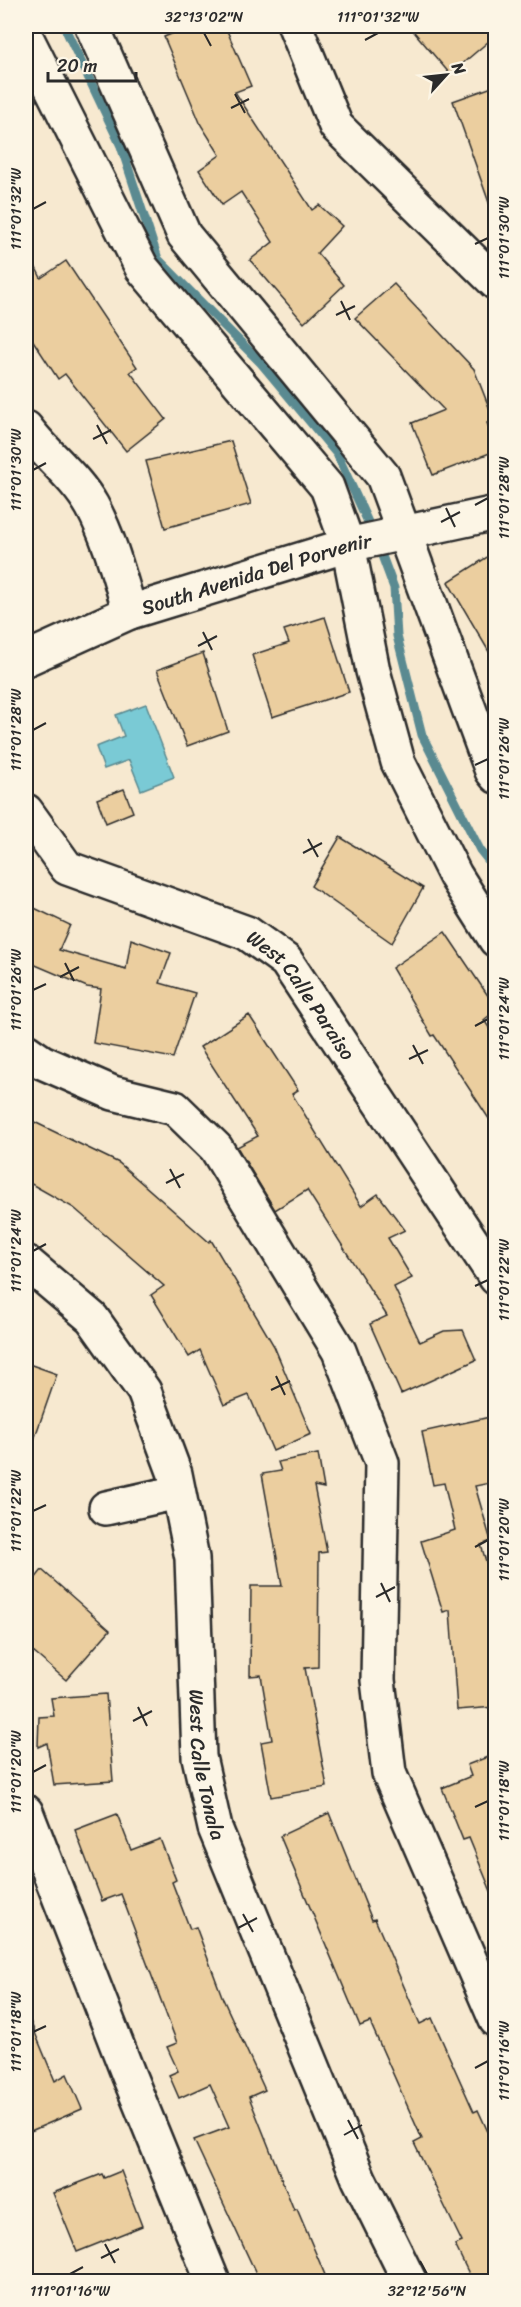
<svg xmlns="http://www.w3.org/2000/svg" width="521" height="2307" font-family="Sriracha,sans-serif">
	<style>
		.water { fill: #7acad5; stroke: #5a8a91; stroke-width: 1.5 }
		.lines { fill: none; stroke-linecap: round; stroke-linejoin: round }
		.stream { stroke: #5a8a91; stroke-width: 9 }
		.building { fill: #ebce9f; stroke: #2b2b2b; stroke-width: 1.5 }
		.minor-casing { stroke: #2b2b2b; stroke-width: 38 }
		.minor { stroke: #fcf5e5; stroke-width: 33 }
		.ticks { fill: none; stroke: #2b2b2b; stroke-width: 2 }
		.labels { text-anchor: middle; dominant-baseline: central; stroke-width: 6; stroke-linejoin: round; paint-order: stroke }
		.street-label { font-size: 20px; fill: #2b2b2b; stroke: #fcf5e5 }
		.neatline { fill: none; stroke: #2b2b2b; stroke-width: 2 }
		.ticks-label { font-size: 15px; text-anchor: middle; fill: #2b2b2b }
	</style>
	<rect width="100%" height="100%" fill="#f7e9d0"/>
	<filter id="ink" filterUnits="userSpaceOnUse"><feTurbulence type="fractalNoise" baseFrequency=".0167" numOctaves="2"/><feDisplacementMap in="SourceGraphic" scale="12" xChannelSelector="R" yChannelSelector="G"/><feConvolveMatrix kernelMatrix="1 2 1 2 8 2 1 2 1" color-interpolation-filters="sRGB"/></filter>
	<g filter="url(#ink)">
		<path class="water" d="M146,704l28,73 -33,13 -12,-30 -25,9 -8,-22 28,-11 -8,-21z"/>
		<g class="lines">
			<g class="stream">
				<path d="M64,26l57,120 37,113 103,104 76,91 36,79"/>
				<path d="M378,545l16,43 3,48 25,99 58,115 16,20"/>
			</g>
		</g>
		<g class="building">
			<path d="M191,26h34l26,60 -16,6 77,118 7,-5 23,21 -25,27 27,32 -40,38 -54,-63 23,-18 -32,-50 -19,13 -23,-35 21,-15 -19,-30 -37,-88z"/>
			<path d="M409,26h86v10l-45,38z"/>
			<path d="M495,86v124l-3,1 -39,-110z"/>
			<path d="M26,248l15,30 25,-17 71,106 -7,5 36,47 -40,32 -61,-77 -7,5 -32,-49z"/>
			<path d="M394,284l80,85 20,51 -7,3 8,22v6l-62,24 -21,-52 32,-13 -89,-92z"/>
			<path d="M231,441l20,63 -86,24 -19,-67z"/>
			<path d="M495,552v110l-47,-80z"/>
			<path d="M325,617l24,75 -77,25 -20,-62 37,-12 -5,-13z"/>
			<path d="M203,653l25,78 -41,15 -30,-76z"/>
			<path d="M124,789l9,23 -27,11 -9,-24z"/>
			<path d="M340,837l83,51 -31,55 -81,-57z"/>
			<path d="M26,904l44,21 -11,25 67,19 5,-30 40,14 -11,30 35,10 -22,65 -80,-15 8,-54 -14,-2 -61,-26z"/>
			<path d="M445,932l50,74v5l-11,9 11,17v91l-61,-93 -2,1 -40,-68z"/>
			<path d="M249,1015l49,75 -6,4 69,112 17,-12 27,36 -17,8 24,40 -18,9 26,55 24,-11 19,-1 13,30 -75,34 -31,-70 17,-8 -80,-126 -32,20 -38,-63 21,-11 -58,-89z"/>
			<path d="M26,1118l93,45 90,79 2,-2 63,106 37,88 -38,17 -24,-56 -25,10 -24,-55 -11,7 -38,-62 13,-9 -90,-78 -48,-27z"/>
			<path d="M26,1363l31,11 -28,80h-3z"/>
			<path d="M490,1417l5,29v36l-20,4 16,55 -10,4 14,46v17l-2,1 2,98 -38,3 -7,-100 -7,2 -22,-71 34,-11 -11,-47 -11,2 -11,-53z"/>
			<path d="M318,1454l6,34 -10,-2 13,66 -8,1 -1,114 -13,1 22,119 -56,10 -10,-55 11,-2 -11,-65 -11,1 1,-90h31l-20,-112 19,-3 -3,-9z"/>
			<path d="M42,1570l68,60 -44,50 -40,-34v-56z"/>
			<path d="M106,1694l7,87 -59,4 -7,-42 -9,4 1,-30 15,-1 -3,-18z"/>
			<path d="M495,1754v147l-26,-63 -6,2 -21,-52 29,-12 -4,-11z"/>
			<path d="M329,1813l43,107 3,-1 45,105 12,-6 42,94 4,-2 17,37v135h-22l-18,-37 7,-3 -48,-99 8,-4 -52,-117 -10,4 -80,-190z"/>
			<path d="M117,1814l14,36 29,-11 16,41 -4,2 18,47 6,-2 27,72 42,91 -16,7 45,113 3,-1 31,73h-68l-66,-142 35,-13 -19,-43 -31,14 -10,-23 9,-4 -11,-24 10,-4 -56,-149 -19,7 -27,-71z"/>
			<path d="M26,2011l29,70 12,-7 15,35 -56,24z"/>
			<path d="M121,2171l21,55 -65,26 -24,-59 49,-19 2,4z"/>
		</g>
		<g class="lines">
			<g class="minor-casing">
				<g id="minor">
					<path d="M92,26l92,209 199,241 109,295 4,5"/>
					<path d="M295,26l41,100 160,157"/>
					<path d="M26,37l116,231 185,219 21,58 25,126 25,91 57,113 41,65"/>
					<path d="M26,428c20,27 49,48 66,78 18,33 27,70 38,106"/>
					<path id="s1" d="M26,659l104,-47 218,-67 148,-32"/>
					<path id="s2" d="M26,811l41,57 180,65 39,28 210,317"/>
					<path d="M26,1051l16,11 71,31 62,15 41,40 123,203 43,112 -4,217 11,93 107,247"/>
					<path id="s3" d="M26,1262l66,56 52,73 31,83 17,84 7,199 16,71 144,351 51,103"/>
					<path d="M106,1508l72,-16"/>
					<path d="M26,1812l103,264 84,206"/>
				</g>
			</g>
			<use href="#minor" class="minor"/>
		</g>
	</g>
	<path class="ticks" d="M204,33l7,13M365,40l13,-7M235,94l10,19M231,108l18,-9M33,209l13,-7M475,244l13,-6M341,301l9,19M336,315l19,-9M97,425l10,19M93,439l18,-9M33,470l13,-7M475,505l13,-7M446,508l9,19M441,522l19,-10M203,632l9,18M198,646l19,-10M33,730l13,-7M475,765l13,-6M308,839l10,18M303,853l19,-10M65,963l9,18M60,977l19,-10M33,990l13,-6M475,1026l13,-7M413,1045l10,19M409,1059l19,-9M170,1169l10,19M166,1183l18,-9M33,1251l13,-7M475,1286l13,-6M276,1376l9,19M271,1390l19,-9M33,1511l13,-6M475,1547l13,-7M381,1583l9,19M376,1597l19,-10M138,1707l9,19M133,1721l19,-10M33,1772l13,-7M475,1807l13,-6M243,1914l10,18M238,1928l19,-10M33,2032l13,-6M475,2068l13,-7M348,2120l10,19M344,2135l18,-10M105,2244l10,19M101,2258l18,-9M420,2261l7,13M70,2274l13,-7"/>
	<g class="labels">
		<g class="street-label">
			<text stroke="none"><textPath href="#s1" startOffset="246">South Avenida Del Porvenir</textPath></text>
			<text stroke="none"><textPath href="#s2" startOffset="345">West Calle Paraiso</textPath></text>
			<text stroke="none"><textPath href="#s3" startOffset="558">West Calle Tonala</textPath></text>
		</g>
	</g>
	<rect width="521" height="2307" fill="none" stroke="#fcf5e5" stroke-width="66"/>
	<g transform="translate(446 75) rotate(63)" stroke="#fcf5e5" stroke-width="4.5" paint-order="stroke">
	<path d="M0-4.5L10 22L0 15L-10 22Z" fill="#2b2b2b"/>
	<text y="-9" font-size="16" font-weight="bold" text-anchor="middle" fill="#2b2b2b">N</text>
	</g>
	<path d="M48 72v9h88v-9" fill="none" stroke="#2b2b2b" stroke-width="3"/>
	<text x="57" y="72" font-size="18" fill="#2b2b2b" stroke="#fcf5e5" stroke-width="4.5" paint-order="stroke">20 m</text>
	<rect x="33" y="33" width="455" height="2241" class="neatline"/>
	<g class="ticks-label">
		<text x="204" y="22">32°13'02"N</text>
		<text x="378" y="22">111°01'32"W</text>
		<text transform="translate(16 209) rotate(-90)" y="5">111°01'32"W</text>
		<text transform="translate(504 238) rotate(-90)" y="5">111°01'30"W</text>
		<text transform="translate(16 470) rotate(-90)" y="5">111°01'30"W</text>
		<text transform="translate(504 498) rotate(-90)" y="5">111°01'28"W</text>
		<text transform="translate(16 730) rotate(-90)" y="5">111°01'28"W</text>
		<text transform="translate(504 759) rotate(-90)" y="5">111°01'26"W</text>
		<text transform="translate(16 990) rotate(-90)" y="5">111°01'26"W</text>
		<text transform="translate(504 1019) rotate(-90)" y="5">111°01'24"W</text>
		<text transform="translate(16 1251) rotate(-90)" y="5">111°01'24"W</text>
		<text transform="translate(504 1280) rotate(-90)" y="5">111°01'22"W</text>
		<text transform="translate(16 1511) rotate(-90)" y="5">111°01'22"W</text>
		<text transform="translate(504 1540) rotate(-90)" y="5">111°01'20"W</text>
		<text transform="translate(16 1772) rotate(-90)" y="5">111°01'20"W</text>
		<text transform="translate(504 1801) rotate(-90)" y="5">111°01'18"W</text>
		<text transform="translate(16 2032) rotate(-90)" y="5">111°01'18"W</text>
		<text transform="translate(504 2061) rotate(-90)" y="5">111°01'16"W</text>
		<text x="70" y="2296">111°01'16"W</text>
		<text x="427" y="2296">32°12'56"N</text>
	</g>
</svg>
